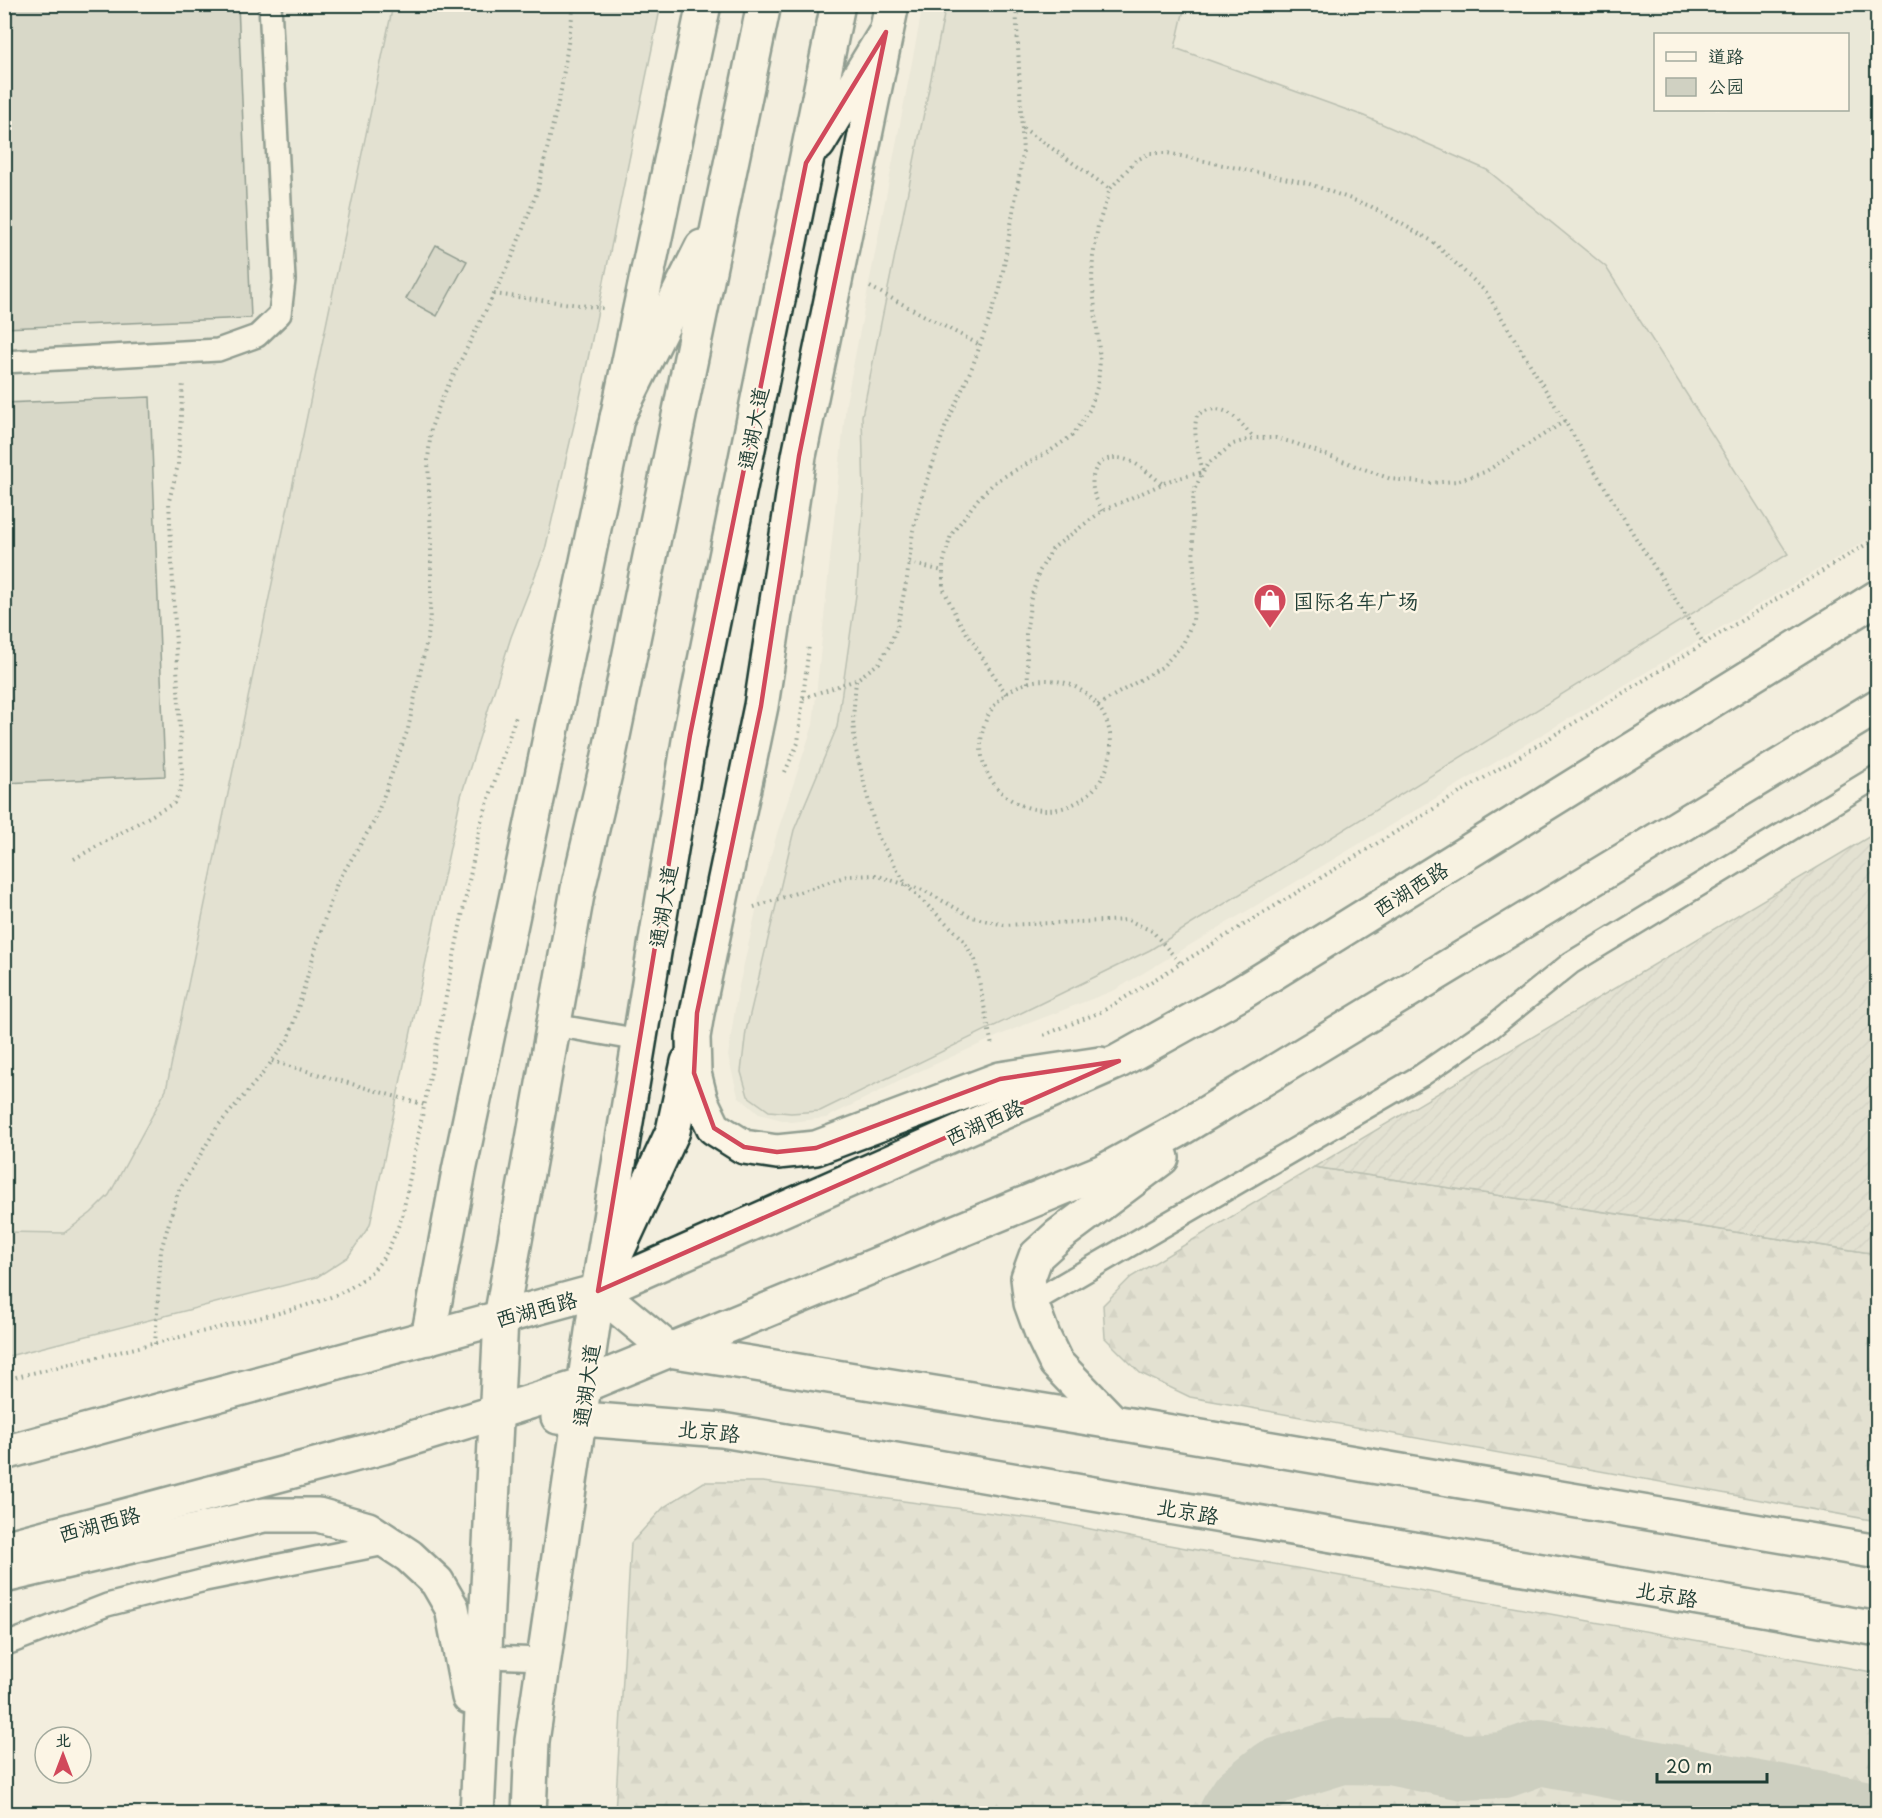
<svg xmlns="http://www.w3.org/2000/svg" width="1882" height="1818" font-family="'Playpen Sans','LXGW WenKai TC',sans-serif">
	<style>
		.built { fill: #e1dfd0; fill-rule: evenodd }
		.green { fill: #d0d1c2; stroke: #78877b; stroke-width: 1.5 }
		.forest { fill: url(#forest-firs); stroke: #78877b; stroke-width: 1.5 }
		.garden { fill: url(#garden-furrows); stroke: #78877b; stroke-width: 1.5 }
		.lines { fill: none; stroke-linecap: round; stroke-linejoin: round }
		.river { stroke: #a0a89b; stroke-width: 66 }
		.building { fill: #b8bcae; stroke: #1f3d34; stroke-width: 1.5 }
		.lane-casing { stroke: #1f3d34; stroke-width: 26 }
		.street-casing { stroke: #1f3d34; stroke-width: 38 }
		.primary-casing { stroke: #1f3d34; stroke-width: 38 }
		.path { stroke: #1f3d34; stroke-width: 4; stroke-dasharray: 1.5 4.5; stroke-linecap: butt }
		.lane { stroke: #fcf5e5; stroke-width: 21 }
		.street { stroke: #fcf5e5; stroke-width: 33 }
		.primary { stroke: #fcf5e5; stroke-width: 33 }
		.marked { fill: none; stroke: #d1495b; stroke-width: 4.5; stroke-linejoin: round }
		.labels { text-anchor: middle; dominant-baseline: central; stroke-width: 5; stroke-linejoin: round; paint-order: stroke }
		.street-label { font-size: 21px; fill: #1f3d34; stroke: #fcf5e5 }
		.poi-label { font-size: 21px; fill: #1f3d34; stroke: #fcf5e5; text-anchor: start }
	</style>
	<defs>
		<pattern id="forest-firs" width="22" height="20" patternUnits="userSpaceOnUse" patternTransform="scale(1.5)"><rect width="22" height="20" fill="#d0d1c2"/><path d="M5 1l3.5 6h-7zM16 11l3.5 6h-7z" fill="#b2b4a7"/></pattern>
		<pattern id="garden-furrows" width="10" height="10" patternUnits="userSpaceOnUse" patternTransform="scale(1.5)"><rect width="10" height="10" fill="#d0d1c2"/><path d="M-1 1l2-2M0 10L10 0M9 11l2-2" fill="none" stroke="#b2b4a7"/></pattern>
	</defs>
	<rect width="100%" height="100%" fill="#f3eede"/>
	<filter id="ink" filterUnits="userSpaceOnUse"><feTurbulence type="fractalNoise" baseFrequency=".0167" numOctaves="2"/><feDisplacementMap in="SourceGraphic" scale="12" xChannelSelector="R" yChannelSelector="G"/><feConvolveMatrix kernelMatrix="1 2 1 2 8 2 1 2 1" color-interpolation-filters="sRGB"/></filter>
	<g filter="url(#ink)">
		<g class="built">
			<path d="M5,5h388l-227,1085 -57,105 -18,18 -27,20 -59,-1z"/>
			<path d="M923,5h954v529l-762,456 -101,39 -92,41 -96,48 -36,4 -31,-8 -21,-18 -10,-40 9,-61 23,-102 18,-63 35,-105 33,-322zM1656,34h192v76h-192z"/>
		</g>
		<g class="green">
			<path d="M393,5h268l-84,407 -32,138 -34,87 -50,159 -91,429 -22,32 -31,20 -312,80v-125l59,1 27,-20 18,-18 57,-105z"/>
			<path d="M946,5h239l-10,43 189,68 123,54 119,97 182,287 -638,396 -330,161 -29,2 -22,-2 -21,-15 -7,-24 5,-41 48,-201 43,-103 19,-132 8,-98 -2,-81z"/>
		</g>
		<g class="forest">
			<path d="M1314,1167l563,87v267l-687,-124 -50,-24 -35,-35 -2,-33 28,-28z"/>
			<path d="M704,1482h59l288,39 118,24 708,128v140h-1262l16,-270 33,-36z"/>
		</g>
		<path class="garden" d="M1877,832v422l-563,-87z"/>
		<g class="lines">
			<path class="river" d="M1232,1814l11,-17 31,-25 68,-21 47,1 75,15 40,-2 36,-13 328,62"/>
		</g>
		<g class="building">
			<path d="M4,4h234l13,314 -247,10z"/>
			<path d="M436,245l31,16 -30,55 -31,-17z"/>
			<path d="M150,397l15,379 -161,7v-380z"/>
		</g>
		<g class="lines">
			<g class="lane-casing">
				<g id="lane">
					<path d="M4,362l214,-12 39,-14 23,-22 4,-34 -14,-276"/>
					<path d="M554,1025l86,15"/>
					<path d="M1031,1303l391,-228 71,-49 78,-63 307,-187"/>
					<path d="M4,1645l103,-40 98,-25 185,-37"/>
					<path d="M483,1657l61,2"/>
				</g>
			</g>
			<g class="street-casing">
				<g id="street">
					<path d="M892,4l-93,452 -38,250 -64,307 -4,24 1,36 7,28 13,27 30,19 33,5 39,-4 184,-69 100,-15"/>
					<path d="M606,1276l67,-145 15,-69"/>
					<path d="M428,1338l31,-167 245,-1167"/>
				</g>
			</g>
			<g class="primary-casing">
				<g id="primary">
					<path d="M818,144l68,-112"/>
					<path d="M617,418l85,-171"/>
					<path d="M598,1291l71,59 444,72 765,130"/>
					<path d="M558,1417l164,13 1156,199"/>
					<path d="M1113,1422l-57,-59 -13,-27 -12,-33 -3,-25 8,-22 22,-20 104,-78"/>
					<path d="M4,1453l594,-162 521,-230 122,-68 637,-396"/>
					<path d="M4,1548l379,-101 202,-62 521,-215 71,-39 701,-425"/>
					<path d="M4,1576l260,-61h54l50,14 41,27 28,26 15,26 17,89"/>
					<path d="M477,1814l24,-496 77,-429 29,-124 157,-761"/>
					<path d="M529,1814l3,-73 66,-450 92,-556 148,-731"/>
				</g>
			</g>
			<g class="path">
				<path d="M1023,128l87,61"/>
				<path d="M870,287l110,58"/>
				<path d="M494,294l109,14"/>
				<path d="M1102,511c-3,-7 -8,-15 -9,-22 -4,-26 16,-38 39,-27 11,5 21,15 31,22"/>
				<path d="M909,563l34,8"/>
				<path d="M856,680l-3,39 2,27 22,89 30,51 55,52 13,22 17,86"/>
				<circle cx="1046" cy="745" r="65"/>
				<path d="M1028,683l-2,-49 5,-36 8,-26 14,-24 49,-37 69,-31 32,-8c-4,-18 -11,-38 -6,-57 27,-16 40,4 57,23"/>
				<path d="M1006,694l-49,-76 -14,-30v-24l8,-29 27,-36 18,-18 54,-30 23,-16 17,-26 8,-25 2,-24 -8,-81 1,-22 5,-31 12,-37 25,-28 15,-8h17l140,30 63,23 62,35 54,51 151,248 67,104"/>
				<path d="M803,698l53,-18 23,-17 11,-18 7,-18 10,-49 6,-47 10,-39 22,-64 28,-63 27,-76 23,-135 -7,-150"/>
				<path d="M1098,705l64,-38 21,-23 10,-24 2,-20 -3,-87 2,-23 13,-25 26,-21 21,-6h22l18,5 97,36 38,4 28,-2 28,-9 80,-51"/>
				<path d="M785,772l13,-29 11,-98"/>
				<path d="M74,859l100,-56 7,-15 1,-17 -13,-270 9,-36 5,-84"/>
				<path d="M754,907l93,-31 28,-1 48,15 49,27 32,8 124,-5 24,11 29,33"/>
				<path d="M1044,1035l59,-24 775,-474"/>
				<path d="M272,1061l153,44"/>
				<path d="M155,1344l6,-94 17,-58 39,-65 47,-55 25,-34 34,-114 14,-41 38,-63 33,-91 21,-98 2,-38v-54l-3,-79 3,-32 11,-30 69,-138 26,-68 24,-102 13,-86"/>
				<path d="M4,1380l279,-68c39,-11 79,-21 102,-57 7,-12 12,-26 17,-38l78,-391 36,-110"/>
			</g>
			<use href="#lane" class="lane"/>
			<use href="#street" class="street"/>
			<use href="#primary" class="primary"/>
		</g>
	</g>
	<path d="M0 0H1882V1818H0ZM886,32l-87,424 -38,250 -64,307 -3,60 20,55 30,19 33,5 39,-4 184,-69 119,-18 -521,230 92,-556 116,-572z" fill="#f3eede" fill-opacity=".55" fill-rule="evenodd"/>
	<path class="marked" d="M886,32l-87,424 -38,250 -64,307 -3,60 20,55 30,19 33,5 39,-4 184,-69 119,-18 -521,230 92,-556 116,-572z"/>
	<defs>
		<g id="shop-pin" transform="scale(1.725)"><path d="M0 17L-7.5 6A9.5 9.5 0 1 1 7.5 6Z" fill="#d1495b" stroke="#fcf5e5"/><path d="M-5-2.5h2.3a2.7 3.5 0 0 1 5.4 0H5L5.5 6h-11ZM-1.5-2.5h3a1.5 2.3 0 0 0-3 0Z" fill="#fff"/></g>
	</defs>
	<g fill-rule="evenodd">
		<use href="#shop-pin" x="1270" y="600"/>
	</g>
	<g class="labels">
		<g class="street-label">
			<text transform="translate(752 428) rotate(-79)">通湖大道</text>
			<text transform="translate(1410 888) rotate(-32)">西湖西路</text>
			<text transform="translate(662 906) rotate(-81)">通湖大道</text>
			<text transform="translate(984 1121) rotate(-24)">西湖西路</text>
			<text transform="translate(536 1308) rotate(-15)">西湖西路</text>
			<text transform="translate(585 1385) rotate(-82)">通湖大道</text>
			<text transform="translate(709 1430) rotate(6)">北京路</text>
			<text transform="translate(1188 1510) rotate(10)">北京路</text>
			<text transform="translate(99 1523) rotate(-15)">西湖西路</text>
			<text transform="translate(1667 1593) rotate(10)">北京路</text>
		</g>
		<g class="poi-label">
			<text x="1293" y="600">国际名车广场</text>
		</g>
	</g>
	<rect width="1882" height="1818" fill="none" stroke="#fcf5e5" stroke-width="24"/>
	<rect x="12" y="12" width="1858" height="1794" fill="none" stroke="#1f3d34" stroke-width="2" filter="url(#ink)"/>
	<rect x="1654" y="33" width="195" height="78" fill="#fcf5e5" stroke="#a4ab9e" stroke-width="1.5"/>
	<rect x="1666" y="52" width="30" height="9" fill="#fcf5e5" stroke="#a4ab9e" stroke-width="1.5"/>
	<text x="1708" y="63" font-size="18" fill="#1f3d34">道路</text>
	<rect x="1666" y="78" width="30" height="18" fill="#d0d1c2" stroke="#a4ab9e" stroke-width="1.5"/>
	<text x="1708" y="93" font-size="18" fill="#1f3d34">公园</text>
	<g transform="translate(63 1755)"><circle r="28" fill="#fcf5e5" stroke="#a4ab9e" stroke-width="1.5"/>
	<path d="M0-4.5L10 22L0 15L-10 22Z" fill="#d1495b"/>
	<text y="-9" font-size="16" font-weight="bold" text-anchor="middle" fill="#1f3d34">北</text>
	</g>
	<path d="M1657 1773v9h110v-9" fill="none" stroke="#1f3d34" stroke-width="3"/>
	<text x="1666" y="1773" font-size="18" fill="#1f3d34" stroke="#fcf5e5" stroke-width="4.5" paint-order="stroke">20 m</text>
</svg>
